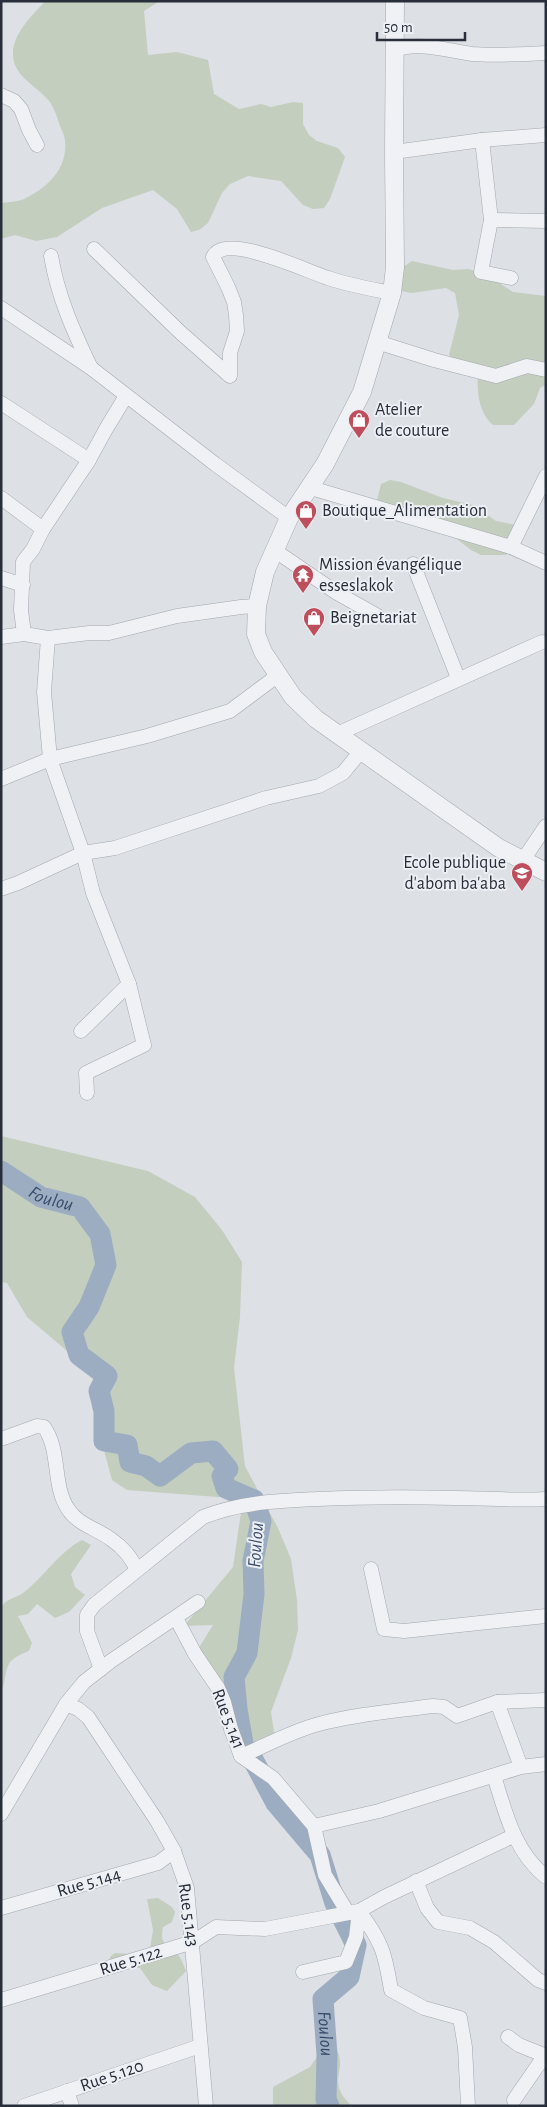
<svg xmlns="http://www.w3.org/2000/svg" width="547" height="2107" font-family="'Alegreya Sans',sans-serif">
	<style>
		.green { fill: #c3cebf }
		.lines { fill: none; stroke-linecap: round; stroke-linejoin: round }
		.river { stroke: #9cadc2; stroke-width: 21 }
		.minor-casing { stroke: #a3a7ae; stroke-width: 15 }
		.tertiary-casing { stroke: #a3a7ae; stroke-width: 19 }
		.minor { stroke: #eff1f4; stroke-width: 14 }
		.tertiary { stroke: #eff1f4; stroke-width: 18 }
		.labels { text-anchor: middle; dominant-baseline: central; stroke-width: 4; stroke-linejoin: round; paint-order: stroke }
		.poi-label { font-size: 18px; fill: #282e3a; stroke: #eceff3; text-anchor: start }
		.street-label { font-size: 18px; fill: #282e3a; stroke: #eceff3 }
		.water-label { font-size: 19px; font-style: italic; fill: #374c69; stroke: #eceff3 }
	</style>
	<rect width="100%" height="100%" fill="#dde0e5"/>
	<g class="green">
		<path d="M45,1h135l-22,1 -14,9 4,44 29,-3 31,8 6,34 25,15 22,-5 10,3 22,-5 10,1v21l6,11 8,6 21,7 7,9 -15,42 -6,9 -11,1 -10,-4 -22,-24 -33,-5 -18,8 -8,9 -14,30 -9,7 -8,2 -14,-23 -24,-19 -51,18 -45,29 -21,4 -21,-6 -14,4v-36c7,-1 16,-1 23,-4 23,-11 44,-30 41,-58 0,-5 -4,-12 -6,-18 -2,-7 -5,-14 -9,-21 -13,-17 -38,-25 -37,-50 1,-20 20,-37 32,-51z"/>
		<path d="M412,261l41,9 16,-1 21,8 23,15 33,4v70l-2,4 1,15 -5,3 -6,16 -20,21h-21c-16,-14 -16,-36 -15,-56l-21,-7 -8,-7 10,-40 -4,-22 -9,-5 -34,5 -11,-2 2,-24z"/>
		<path d="M390,480l11,2 42,16 30,7 23,16 20,4 -2,27 -9,3h-24l-10,-5 -22,-17 -69,-23 -3,-10 4,-16z"/>
		<path d="M1,1136l147,35 47,26 27,33 20,32 -2,55 -6,51 11,98 33,62 13,31 6,41 1,30 -7,28 -20,54 3,20 7,6 -40,18 -46,-102 18,-29 -29,1 49,-59 10,-68 -116,-9 -15,-10 -20,-74 1,-33 -66,-56 -20,-34 -6,-1z"/>
		<path d="M82,1540l9,5 -20,29 4,13 10,8 -16,17 -14,6 -18,-14 -9,10 -10,2 14,27 -3,8c-29,11 -19,17 -28,43v-86c4,-9 15,-10 22,-15 21,-16 35,-40 59,-53z"/>
		<path d="M158,1898l14,9 3,5 -3,10 -9,5c-4,21 6,16 16,29 3,4 5,11 7,15l-19,20 -15,-6 -12,-17 -26,-2 -4,-4v-5l5,-4 34,2 4,-25 -6,-31z"/>
		<path d="M325,2045l10,2c15,24 -11,33 17,59h-79v-19l37,-20z"/>
	</g>
	<g class="lines">
		<path class="river" id="s1" d="M1,1171l40,26 39,10 20,27 6,31 -17,42 -17,25 7,23 28,21 -8,15 5,20v30l23,4 3,17 16,4 14,10 31,-23 22,-2 15,18 -6,7 4,12 28,12 7,21 -8,40 1,33 -7,59 -13,24 3,32 7,40 5,3 27,51 44,52 15,48 21,42 -7,32 -26,22 4,56 -1,45 3,6"/>
		<g class="minor-casing">
			<g id="minor">
				<path d="M396,50c21,-9 54,1 76,4 24,2 50,0 74,-1"/>
				<path d="M1,95l13,6 7,8 8,21 8,15"/>
				<path d="M482,140l9,80 -10,52 30,6"/>
				<path d="M394,152l88,-12 64,-5"/>
				<path d="M491,220l55,1"/>
				<path d="M94,249l87,84 49,43v-23l7,-22 -1,-16 -2,-13 -6,-15 -15,-30c12,-26 95,15 115,21 21,7 42,11 64,15"/>
				<path d="M51,256c7,41 22,74 40,112"/>
				<path d="M1,308l90,60 124,96 74,54"/>
				<path d="M377,342l57,18 62,16 31,-10 19,4"/>
				<path d="M1,403l88,57"/>
				<path d="M311,488l200,59 35,16"/>
				<path d="M1,498l42,31"/>
				<path d="M511,547l35,-71"/>
				<path d="M274,550l63,43 41,23"/>
				<path d="M413,564l45,114"/>
				<path d="M1,578l22,7"/>
				<path d="M24,634l-3,-24 2,-48 10,-13 10,-20 46,-69 17,-31 20,-33"/>
				<path d="M1,637l23,-3 24,4 41,-5h20l68,-17 64,-9 16,-1"/>
				<path d="M48,638l-4,54 6,67 33,94 10,40 36,91 15,61 -58,28 1,20"/>
				<path d="M337,734l205,-92"/>
				<path d="M1,779l49,-20 97,-23 83,-25 47,-35"/>
				<path d="M523,860l23,-34"/>
				<path d="M1,889l17,-6 65,-30 32,-5 151,-50 53,-12 24,-13 18,-22"/>
				<path d="M81,1031l48,-47"/>
				<path d="M1,1439l36,-13 7,1c17,24 8,58 24,82 10,16 30,20 44,31 12,8 18,17 25,29"/>
				<path d="M371,1569l13,60 20,2 142,-15"/>
				<path d="M176,1618l19,36 23,34 6,14 7,27 10,27 32,22 41,48 11,49 23,38"/>
				<path d="M101,1669l-14,-38v-16l7,-10 109,-88c37,-15 75,-16 115,-18 46,-2 91,-2 137,-1 30,0 60,3 91,1"/>
				<path d="M497,1702l24,65"/>
				<path d="M66,1704l12,5 10,8 69,104 17,30 13,37 19,218"/>
				<path d="M241,1756c26,-11 51,-25 78,-32 38,-10 76,-13 114,-18l11,1 13,9 40,-14 49,-2"/>
				<path d="M494,1776c12,38 20,75 52,101"/>
				<path d="M1,1814l65,-110 18,-22 27,-21 87,-59"/>
				<path d="M314,1826l65,-15 142,-44 25,-3"/>
				<path d="M416,1881l11,27 11,14 32,6 24,14 44,38 8,3"/>
				<path d="M1,1908l157,-45 16,-12"/>
				<path d="M303,1972l43,-10 10,-25 3,-26c23,31 26,42 32,79l33,18 36,10 5,29 3,59"/>
				<path d="M1,2000l192,-58 23,-15 49,2 94,-18 25,-14 129,-61"/>
				<path d="M508,2037l11,8 27,11"/>
				<path d="M67,2091l5,15"/>
				<path d="M514,2100l31,-45"/>
				<path d="M24,2106l176,-60"/>
			</g>
		</g>
		<g class="tertiary-casing">
			<path id="tertiary" d="M395,1l-1,151 1,115 -3,26 -30,99 -37,72 -36,54 -24,54 -8,34 -1,28 7,18 30,45 23,22 183,129 47,24"/>
		</g>
		<use href="#minor" class="minor"/>
		<use href="#tertiary" class="tertiary"/>
	</g>
	<defs>
		<g id="shop-pin" transform="scale(1.125)"><path d="M0 17L-7.5 6A9.5 9.5 0 1 1 7.5 6Z" fill="#be4e5c" stroke="#eceff3"/><path d="M-5-2.5h2.3a2.7 3.5 0 0 1 5.4 0H5L5.5 6h-11ZM-1.5-2.5h3a1.5 2.3 0 0 0-3 0Z" fill="#fff"/></g>
		<g id="temple-pin" transform="scale(1.125)"><path d="M0 17L-7.5 6A9.5 9.5 0 1 1 7.5 6Z" fill="#be4e5c" stroke="#eceff3"/><path d="M0-6L5-2H3V0L6.5 2.5H4V6H1.5V3h-3V6H-4V2.5H-6.5L-3 0V-2H-5Z" fill="#fff"/></g>
		<g id="school-pin" transform="scale(1.125)"><path d="M0 17L-7.5 6A9.5 9.5 0 1 1 7.5 6Z" fill="#be4e5c" stroke="#eceff3"/><path d="M0-5L7-2L0 1L-7-2ZM-4 1L0 2.5L4 1V4Q0 6-4 4Z" fill="#fff"/></g>
	</defs>
	<g fill-rule="evenodd">
		<use href="#shop-pin" x="359" y="420"/>
		<use href="#shop-pin" x="306" y="511"/>
		<use href="#temple-pin" x="303" y="575"/>
		<use href="#shop-pin" x="314" y="618"/>
		<use href="#school-pin" x="522" y="873"/>
	</g>
	<g class="labels">
		<g class="poi-label">
			<text x="375" y="410">Atelier<tspan x="375" dy="21">de couture</tspan></text>
			<text x="322" y="511">Boutique_Alimentation</text>
			<text x="319" y="565">Mission évangélique<tspan x="319" dy="21">esseslakok</tspan></text>
			<text x="330" y="618">Beignetariat</text>
			<text x="506" y="863" text-anchor="end">Ecole publique<tspan x="506" dy="21">d'abom ba'aba</tspan></text>
		</g>
		<g class="street-label">
			<text transform="translate(228 1719) rotate(69)">Rue 5.141</text>
			<text transform="translate(89 1883) rotate(-16)">Rue 5.144</text>
			<text transform="translate(188 1915) rotate(82)">Rue 5.143</text>
			<text transform="translate(131 1961) rotate(-17)">Rue 5.122</text>
			<text transform="translate(112 2076) rotate(-19)">Rue 5.120</text>
		</g>
		<g class="water-label">
			<text stroke="none"><textPath href="#s1" startOffset="58">Foulou</textPath></text>
			<text transform="translate(256 1545) rotate(-86)">Foulou</text>
			<text stroke="none"><textPath href="#s1" startOffset="1152">Foulou</textPath></text>
		</g>
	</g>
	<rect width="547" height="2107" fill="none" stroke="#282e3a" stroke-width="5"/>
	<path d="M377 32v8h88v-8" fill="none" stroke="#282e3a" stroke-width="2.5"/>
	<text x="384" y="32" font-size="15" fill="#282e3a" stroke="#eceff3" stroke-width="4" paint-order="stroke">50 m</text>
</svg>
